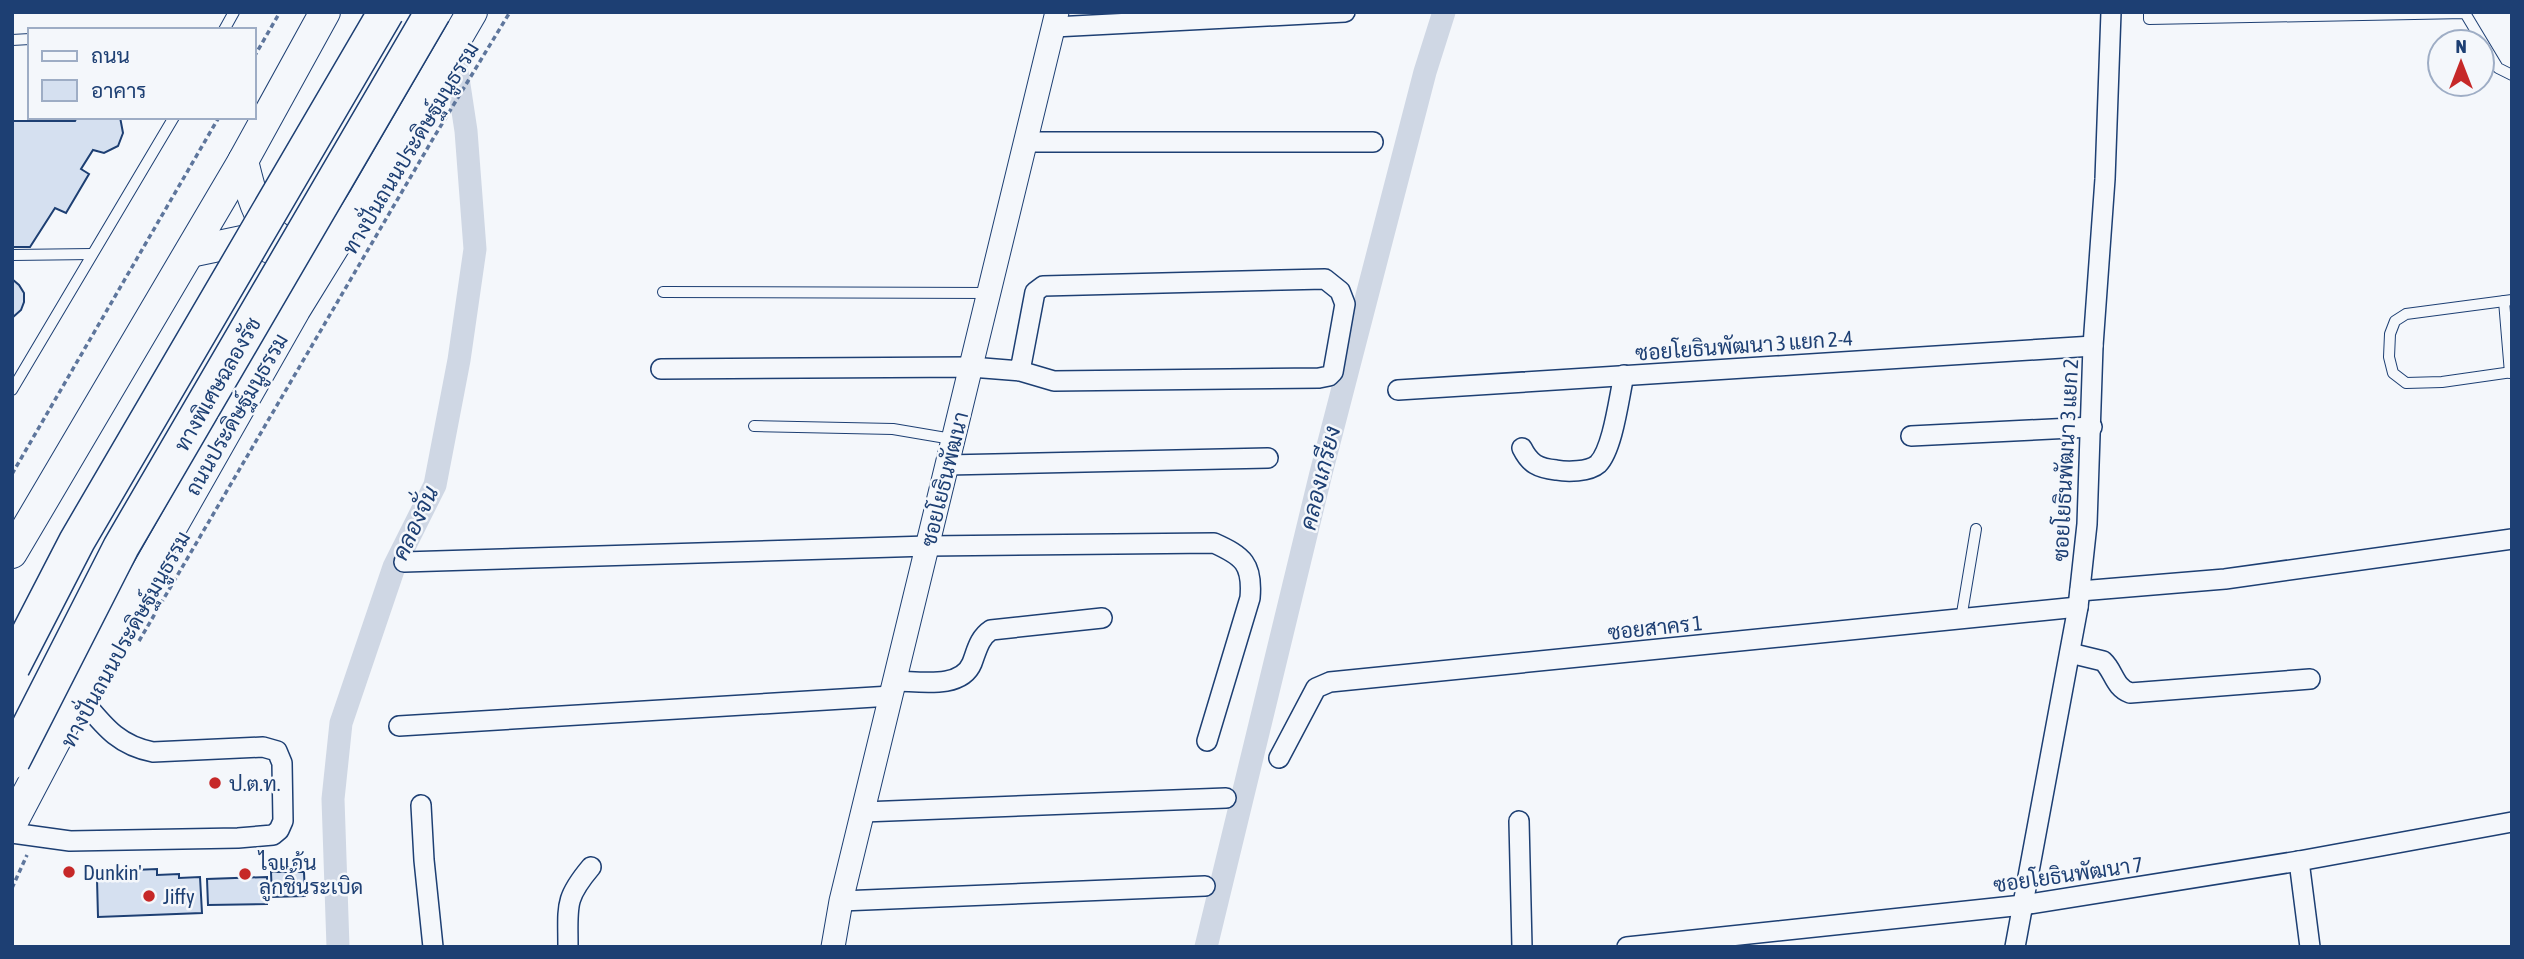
<svg xmlns="http://www.w3.org/2000/svg" width="2524" height="959" font-family="'Asap Condensed',Sarabun,sans-serif">
	<style>
		.lines { fill: none; stroke-linecap: round; stroke-linejoin: round }
		.canal { stroke: #cfd7e4; stroke-width: 23 }
		.building { fill: #d5e0f0; stroke: #1d3f73; stroke-width: 2 }
		.service-casing { stroke: #1d3f73; stroke-width: 12 }
		.minor-casing { stroke: #1d3f73; stroke-width: 22 }
		.tertiary-casing { stroke: #1d3f73; stroke-width: 25 }
		.primary-casing { stroke: #1d3f73; stroke-width: 32 }
		.path { stroke: #5e769c; stroke-width: 3.5; stroke-dasharray: 5 3.5; stroke-linecap: butt }
		.service { stroke: #f4f7fb; stroke-width: 10 }
		.minor { stroke: #f4f7fb; stroke-width: 19 }
		.tertiary { stroke: #f4f7fb; stroke-width: 23 }
		.primary { stroke: #f4f7fb; stroke-width: 30 }
		.motorway-bridge-casing { stroke: #1d3f73; stroke-width: 38; stroke-linecap: butt }
		.motorway-bridge { stroke: #f4f7fb; stroke-width: 35 }
		.poi-dot { fill: #c62828; stroke: #f4f7fb; stroke-width: 2.5 }
		.labels { text-anchor: middle; dominant-baseline: central; stroke-width: 5; stroke-linejoin: round; paint-order: stroke }
		.street-label { font-size: 21px; fill: #1d3f73; stroke: #f4f7fb }
		.poi-label { font-size: 21px; fill: #1d3f73; stroke: #f4f7fb; text-anchor: start }
		.water-label { font-size: 23px; font-style: italic; fill: #1d3f73; stroke: #f4f7fb }
	</style>
	<rect width="100%" height="100%" fill="#f4f7fb"/>
	<g class="lines">
		<g class="canal">
			<path d="M338,947l-5,-148 8,-76 53,-156 41,-82 24,-125 16,-111 -9,-118 -14,-92"/>
			<path d="M1206,947l115,-474 104,-401 19,-60"/>
		</g>
	</g>
	<g class="building">
		<path d="M77,117h43l3,16 -5,13 -14,7 -11,-3 -12,19 8,5 -23,39 -11,-5 -25,39h-18v-126h63z"/>
		<path d="M12,279l7,6 5,8v9l-3,8 -9,8z"/>
		<path d="M157,869v6l22,-1v4l21,-1 2,36 -104,4 -1,-38h17v-5h20v-4z"/>
		<path d="M271,872h33l1,24 -33,1z"/>
		<path d="M267,877v27l-59,1 -1,-26z"/>
	</g>
	<g class="lines">
		<g class="service-casing">
			<g id="service">
				<path d="M2149,12v7l316,-6 33,55 14,7"/>
				<path d="M224,30l10,-18"/>
				<path d="M12,40l18,-1"/>
				<path d="M12,255l80,-1"/>
				<path d="M663,292l325,1"/>
				<path d="M2512,300l-106,14 -11,7 -5,13 -1,23 4,16 13,10 36,-1 70,-10"/>
				<path d="M2504,301l6,72"/>
				<path d="M12,390l162,-273"/>
				<path d="M754,426l139,3 59,10"/>
				<path d="M1961,619l15,-90"/>
			</g>
		</g>
		<g class="minor-casing">
			<g id="minor">
				<path d="M1054,27l291,-15"/>
				<path d="M1025,142h348"/>
				<path d="M661,369l310,-2 49,4 34,10 265,-3 10,-2 4,-4 12,-68 -5,-13 -15,-12 -282,7 -8,6 -15,79"/>
				<path d="M1398,390l695,-44"/>
				<path d="M1911,436l181,-9"/>
				<path d="M1522,448c8,16 16,20 34,22 11,2 33,2 42,-6 15,-15 21,-67 26,-89"/>
				<path d="M947,465l321,-7"/>
				<path d="M404,562l524,-16 286,-3c29,13 39,21 36,55l-43,143"/>
				<path d="M2080,591l145,-12 287,-40"/>
				<path d="M2070,653l33,8c11,10 11,26 27,32l180,-14"/>
				<path d="M895,681c23,0 66,9 77,-18 5,-13 7,-25 19,-33l111,-12"/>
				<path d="M399,726l492,-30"/>
				<path d="M1279,758l37,-70 14,-6 748,-75"/>
				<path d="M421,805l3,55 9,87"/>
				<path d="M863,812l363,-14"/>
				<path d="M1519,821l3,126"/>
				<path d="M12,833l58,8 168,-3 35,-3 6,-5 4,-9 -1,-58 -5,-12 -14,-4 -110,5c-37,-7 -51,-29 -74,-56"/>
				<path d="M2299,861l11,86"/>
				<path d="M841,901l364,-15"/>
				<path d="M568,947c0,-41 -4,-48 23,-80"/>
				<path d="M1627,947l396,-42 276,-44 213,-39"/>
				<path d="M2015,947l63,-340 9,-83 6,-178 12,-167 6,-167"/>
			</g>
		</g>
		<g class="tertiary-casing">
			<path id="tertiary" d="M833,947l8,-46 216,-889"/>
		</g>
		<g class="primary-casing">
			<g id="primary">
				<path d="M243,161c10,40 21,96 76,82"/>
				<path d="M190,252l62,-13 18,9"/>
				<path d="M12,553l231,-392 82,-149"/>
				<path d="M12,823l107,-203 176,-310 69,-112 108,-186"/>
			</g>
		</g>
		<g class="path">
			<path d="M254,57l26,-45"/>
			<path d="M12,474l207,-357"/>
			<path d="M139,641l295,-504 76,-125"/>
			<path d="M12,888l15,-33"/>
		</g>
		<use href="#service" class="service"/>
		<use href="#minor" class="minor"/>
		<use href="#tertiary" class="tertiary"/>
		<use href="#primary" class="primary"/>
		<g class="motorway-bridge-casing">
			<g id="motorway-bridge">
				<path d="M12,667l65,-126 309,-529"/>
				<path d="M12,761l109,-214 312,-535"/>
			</g>
		</g>
		<use href="#motorway-bridge" class="motorway-bridge"/>
	</g>
	<g class="poi-dot">
		<circle cx="215" cy="783" r="7"/>
		<circle cx="69" cy="872" r="7"/>
		<circle cx="245" cy="874" r="7"/>
		<circle cx="149" cy="896" r="7"/>
	</g>
	<g class="labels">
		<g class="street-label">
			<text transform="translate(410 148) rotate(-59)">ทางปั่นถนนประดิษฐ์มนูธรรม</text>
			<text transform="translate(1744 345) rotate(-4)">ซอยโยธินพัฒนา 3 แยก 2-4</text>
			<text transform="translate(217 384) rotate(-60)">ทางพิเศษฉลองรัช</text>
			<text transform="translate(236 414) rotate(-60)">ถนนประดิษฐ์มนูธรรม</text>
			<text transform="translate(2065 460) rotate(-87)">ซอยโยธินพัฒนา 3 แยก 2</text>
			<text transform="translate(944 479) rotate(-76)">ซอยโยธินพัฒนา</text>
			<text transform="translate(1655 627) rotate(-6)">ซอยสาคร 1</text>
			<text transform="translate(125 639) rotate(-61)">ทางปั่นถนนประดิษฐ์มนูธรรม</text>
			<text transform="translate(2068 874) rotate(-8)">ซอยโยธินพัฒนา 7</text>
		</g>
		<g class="poi-label">
			<text x="229" y="783">ป.ต.ท.</text>
			<text x="259" y="862">ไจแอ้น<tspan x="259" dy="24">ลูกชิ้นระเบิด</tspan></text>
			<text x="83" y="872">Dunkin'</text>
			<text x="163" y="896">Jiffy</text>
		</g>
		<g class="water-label">
			<text transform="translate(1320 478) rotate(-76)">คลองเกรียง</text>
			<text transform="translate(415 523) rotate(-65)">คลองจั่น</text>
		</g>
	</g>
	<rect width="2524" height="959" fill="none" stroke="#1d3f73" stroke-width="28"/>
	<rect x="28" y="28" width="228" height="91" fill="#f4f7fb" stroke="#9eadc5" stroke-width="2"/>
	<rect x="42" y="51" width="35" height="10" fill="#f4f7fb" stroke="#9eadc5" stroke-width="2"/>
	<text x="91" y="63" font-size="21" fill="#1d3f73">ถนน</text>
	<rect x="42" y="80" width="35" height="21" fill="#d5e0f0" stroke="#9eadc5" stroke-width="2"/>
	<text x="91" y="98" font-size="21" fill="#1d3f73">อาคาร</text>
	<g transform="translate(2461 63)"><circle r="33" fill="#f4f7fb" stroke="#9eadc5" stroke-width="2"/>
	<path d="M0-5L12 26L0 18L-12 26Z" fill="#c62828"/>
	<text y="-10" font-size="19" font-weight="bold" text-anchor="middle" fill="#1d3f73">N</text>
	</g>
</svg>
